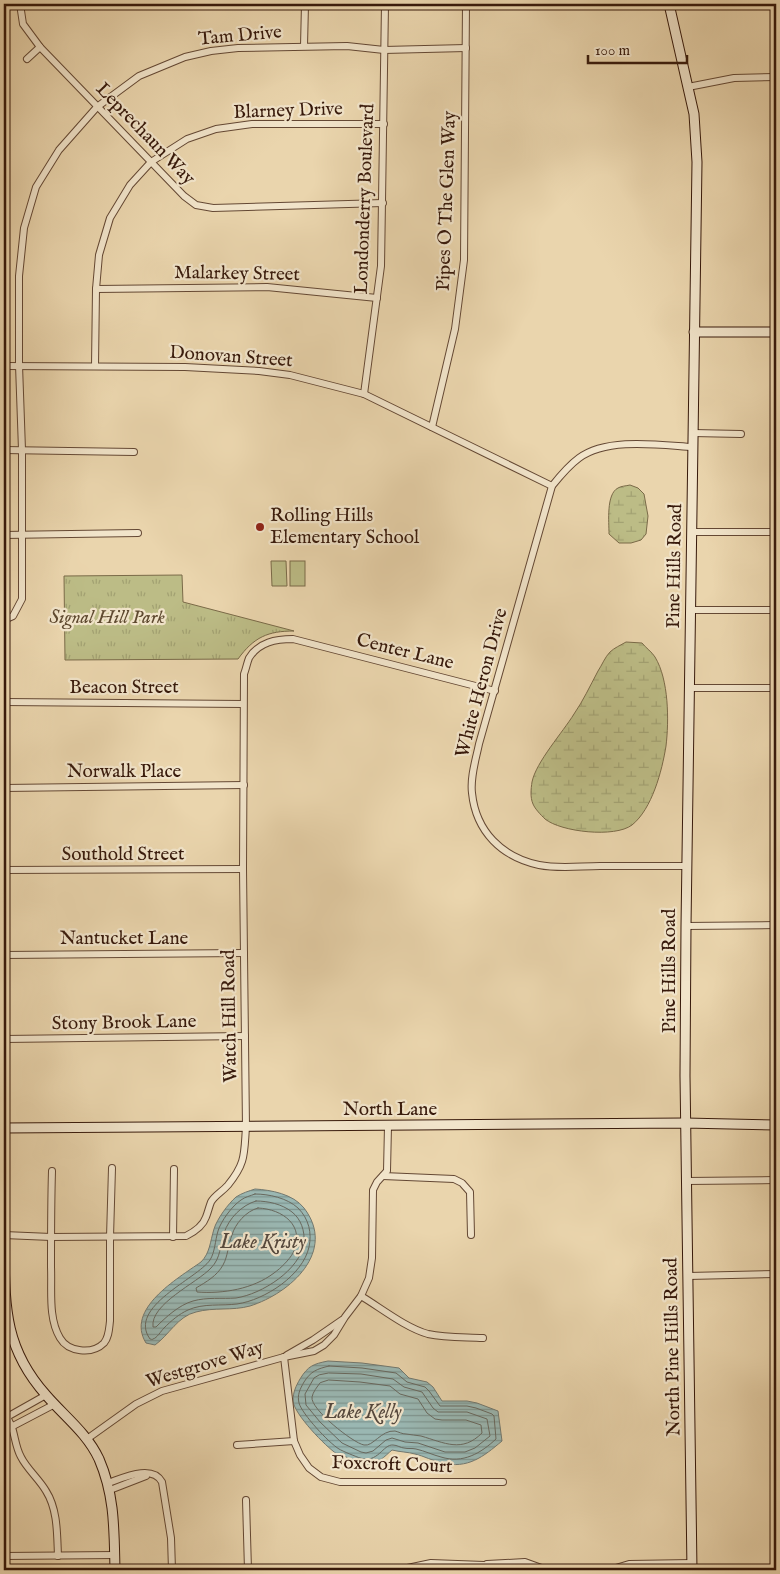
<svg xmlns="http://www.w3.org/2000/svg" width="780" height="1574" font-family="'IM FELL English',serif">
	<style>
		.wetland { fill: url(#wetland-marsh); stroke: #7a6a48 }
		.park { fill: url(#park-tufts); stroke: #7a6a48 }
		.pitch { fill: #bcbc86; stroke: #7a6a48 }
		.water { fill: url(#water-rules); stroke: #72786f }
		.lines { fill: none; stroke-linecap: round; stroke-linejoin: round }
		.shore { stroke: #68685e; stroke-width: 1 }
		.street-casing { stroke: #644834; stroke-width: 8 }
		.secondary-casing { stroke: #37190b; stroke-width: 11 }
		.street { stroke: #f1e4ca; stroke-width: 6 }
		.secondary { stroke: #f1e4ca; stroke-width: 9 }
		.poi-dot { fill: #8f2418; stroke: #f1e4ca; stroke-width: 2 }
		.labels { text-anchor: middle; dominant-baseline: central; stroke-width: 4.5; stroke-linejoin: round; paint-order: stroke }
		.street-label { font-size: 19px; fill: #37190b; stroke: #f1e4ca }
		.poi-label { font-size: 19px; fill: #37190b; stroke: #f1e4ca; text-anchor: start }
		.park-label { font-size: 19px; font-style: italic; fill: #5f4a30; stroke: #f1e4ca }
		.water-label { font-size: 20px; font-style: italic; fill: #55483d; stroke: #f1e4ca }
	</style>
	<defs>
		<pattern id="wetland-marsh" width="20" height="14" patternUnits="userSpaceOnUse" patternTransform="scale(1.25)"><rect width="20" height="14" fill="#bcbc86"/><path d="M1 5h8M5 5V1M11 12h8M15 12V8" fill="none" stroke="#a2a172"/></pattern>
		<pattern id="park-tufts" width="24" height="20" patternUnits="userSpaceOnUse" patternTransform="scale(1.25)"><rect width="24" height="20" fill="#bcbc86"/><path d="M3 7l-1-3M5 7V3M7 7l1-3M15 17l-1-3M17 17v-4M19 17l1-3" fill="none" stroke="#a2a172"/></pattern>
		<pattern id="water-rules" width="6" height="5" patternUnits="userSpaceOnUse" patternTransform="scale(1.25)"><rect width="6" height="5" fill="#9ab7b2"/><path d="M0 2.5h6" fill="none" stroke="#7e948f"/></pattern>
	</defs>
	<rect width="100%" height="100%" fill="#ead5ad"/>
	<filter id="stains"><feTurbulence type="fractalNoise" baseFrequency=".004" numOctaves="4"/><feColorMatrix values="0 0 0 0 .2 0 0 0 0 .09 0 0 0 0 .02 0 0 0 .5 -.17"/></filter>
	<radialGradient id="worn" r=".72"><stop offset=".6" stop-color="#630" stop-opacity="0"/><stop offset="1" stop-color="#630" stop-opacity=".3"/></radialGradient>
	<g class="wetland">
		<path d="M630,485l8,3 6,6 4,22 -2,18 -5,6 -10,3h-12l-10,-9c0,-12 -3,-40 9,-46 3,-2 8,-2 12,-3z"/>
		<path d="M626,642l16,1c4,5 10,9 13,14 14,23 14,64 11,89 -4,25 -14,63 -34,79 -17,13 -71,7 -87,-6 -4,-4 -10,-10 -12,-15 -3,-7 -2,-15 -1,-22 4,-20 31,-50 42,-68 9,-13 16,-28 24,-43 4,-6 7,-14 12,-19 4,-4 11,-7 16,-10z"/>
	</g>
	<path class="park" d="M182,575l1,27 111,29c-26,0 -40,6 -56,28l-173,1 -1,-84z"/>
	<g class="pitch">
		<path d="M271,561h15l1,25h-15z"/>
		<rect x="290" y="561" width="15" height="25"/>
	</g>
	<g class="water">
		<path d="M255,1189c16,1 38,5 49,19 33,43 -13,85 -54,98 -18,5 -36,1 -54,6 -18,4 -27,23 -41,33l-9,-2c-21,-34 31,-64 55,-81 9,-9 9,-20 13,-33 3,-10 14,-25 22,-32 6,-4 13,-6 19,-8z"/>
		<path d="M328,1361l34,2 37,5 10,10 18,4 6,5 9,14h25l10,2 21,8 4,30c-19,16 -34,28 -60,22 -9,-2 -18,-7 -27,-9 -7,-2 -15,-2 -23,-4 -7,6 -15,15 -26,15 -7,0 -12,-4 -18,-7 -3,-2 -7,-3 -11,-4 -11,-7 -43,-40 -44,-53 0,-9 3,-15 7,-22 8,-13 13,-15 28,-18z"/>
	</g>
	<g class="lines">
		<g class="shore">
			<path d="M255,1194c14,0 32,4 43,14 11,11 14,25 11,39 -6,28 -44,53 -72,57 -15,2 -34,-1 -49,6 -9,4 -17,11 -24,18 -3,3 -7,10 -11,11 -1,1 -2,0 -3,0 -23,-32 47,-60 60,-79 5,-8 5,-19 8,-29 3,-10 14,-25 23,-31 4,-3 9,-4 14,-6z"/>
			<path d="M256,1201c12,0 26,3 36,11 9,7 13,19 12,31 -4,27 -42,51 -68,55 -14,1 -29,-1 -43,3 -14,4 -27,16 -37,26h-3c-3,-23 44,-44 58,-59 10,-10 9,-23 13,-35 5,-15 18,-28 32,-32z"/>
			<path d="M258,1208c25,1 48,18 35,45 -4,7 -12,15 -19,20 -21,16 -51,21 -77,19l-1,-4c10,-6 21,-12 27,-23 5,-9 5,-20 9,-30 3,-11 14,-24 26,-27z"/>
			<path d="M329,1366l33,2 34,5 11,9 18,5 4,4 11,15h27l9,2 16,6 2,2 2,23c-15,14 -33,25 -55,18 -8,-2 -16,-6 -25,-8 -4,-1 -8,0 -12,-1 -3,0 -7,-3 -11,-3 -10,-1 -15,19 -33,13 -3,-1 -18,-7 -21,-9 -10,-6 -37,-35 -40,-46 -2,-8 1,-14 5,-21 7,-11 13,-13 25,-16z"/>
			<path d="M329,1373l32,1 32,5 11,8 18,5 11,16 5,4h29l20,7 3,17 -15,12 -10,4h-20l-27,-9 -13,-1 -13,-4 -6,2 -13,11 -7,2 -5,-1 -19,-9 -22,-21 -14,-17 -1,-11 9,-16 5,-3z"/>
			<path d="M329,1380l31,2 30,4 10,8 18,5 9,14 8,6 7,1h24l15,5 1,8c-20,20 -37,10 -61,3 -5,-1 -10,-1 -15,-2 -4,0 -7,-2 -11,-3 -14,-1 -22,16 -31,14 -11,-2 -54,-36 -52,-48 1,-5 5,-10 8,-14z"/>
		</g>
		<g class="street-casing">
			<g id="street">
				<path d="M20,4l3,20 17,23 144,149 12,9 17,3 170,-5"/>
				<path d="M102,4l6,1 1,-1"/>
				<path d="M304,46l1,-42"/>
				<path d="M27,59l13,-12"/>
				<path d="M688,87l46,-9 42,-1"/>
				<path d="M96,289l171,-2 110,11"/>
				<path d="M4,366l181,1 74,4 31,4 74,19 188,92"/>
				<path d="M95,366l1,-77 3,-34 11,-37 20,-33 21,-23 36,-23 29,-10 36,-5h132"/>
				<path d="M364,394l17,-128 4,-262"/>
				<path d="M432,427l23,-98 9,-69 2,-256"/>
				<path d="M693,433l48,1"/>
				<path d="M4,450l130,2"/>
				<path d="M692,532h84"/>
				<path d="M4,535l134,-2"/>
				<path d="M691,610h85"/>
				<path d="M4,620l9,-4 9,-17v-149l-3,-85v-89l5,-48 12,-41 23,-37 38,-43 42,-31 46,-19 26,-6 27,-3 109,-2 37,4 82,-2"/>
				<path d="M690,688h86"/>
				<path d="M4,702l239,2"/>
				<path d="M4,788l240,-3"/>
				<path d="M687,866c-29,0 -58,0 -87,0 -20,0 -41,3 -61,-1 -37,-8 -63,-33 -67,-72 -2,-16 4,-34 7,-49l73,-258c8,-10 16,-20 27,-28 28,-21 81,-13 114,-11"/>
				<path d="M4,870l239,-1"/>
				<path d="M686,926l90,-1"/>
				<path d="M4,955l240,-2"/>
				<path d="M4,1039l241,-3"/>
				<path d="M52,1171c-1,32 -1,64 -1,96 1,23 -3,51 9,71 8,14 32,17 44,5 5,-6 5,-14 6,-22v-84l2,-69"/>
				<path d="M383,1176l71,3 8,4 8,9 1,43"/>
				<path d="M686,1181l90,-1"/>
				<path d="M4,1235l47,2 135,-1c8,-4 17,-10 20,-19 2,-5 3,-10 5,-15 4,-7 11,-10 17,-17 18,-22 16,-31 18,-58l-3,-258 1,-195c2,-5 3,-11 5,-16 10,-16 27,-19 44,-19l202,52"/>
				<path d="M173,1237l1,-68"/>
				<path d="M688,1276l88,-2"/>
				<path d="M361,1296c20,12 45,32 67,38 18,4 37,3 55,4"/>
				<path d="M287,1355l26,-15 29,-20"/>
				<path d="M284,1357l10,84 6,14 9,13 12,9 19,5h163"/>
				<path d="M4,1414c12,12 9,29 17,43 6,12 18,22 25,34 12,19 11,44 12,65"/>
				<path d="M7,1417l39,-22"/>
				<path d="M13,1426l42,-22"/>
				<path d="M87,1439l49,-35 26,-13 122,-34 30,-6 10,-6 10,-10 11,-18 16,-21 8,-18 3,-20 1,-68 4,-8 10,-11 1,-45"/>
				<path d="M237,1445l57,-4"/>
				<path d="M108,1483c15,-5 44,-19 54,-1l9,56 1,32"/>
				<path d="M110,1490l36,-14"/>
				<path d="M246,1500l2,70"/>
				<path d="M4,1556l111,-1"/>
				<path d="M487,1564l38,-2 22,8"/>
				<path d="M398,1570l33,-7 53,2"/>
				<path d="M609,1570l20,-6 63,-1"/>
			</g>
		</g>
		<g class="secondary-casing">
			<g id="secondary">
				<path d="M669,4l25,110 3,48 -11,764 -1,150 7,494"/>
				<path d="M694,332h82"/>
				<path d="M4,1128l681,-5 91,2"/>
				<path d="M4,1250c1,59 1,99 42,145 18,21 41,38 53,64 16,37 15,71 16,111"/>
			</g>
		</g>
		<use href="#street" class="street"/>
		<use href="#secondary" class="secondary"/>
	</g>
	<circle class="poi-dot" cx="260" cy="527" r="5"/>
	<g class="labels">
		<g class="street-label">
			<text transform="translate(240 36) rotate(-5)">Tam Drive</text>
			<text transform="translate(288 111) rotate(-2)">Blarney Drive</text>
			<text transform="translate(145 134) rotate(46)">Leprechaun Way</text>
			<text transform="translate(365 199) rotate(-88)">Londonderry Boulevard</text>
			<text transform="translate(447 201) rotate(-88)">Pipes O The Glen Way</text>
			<text transform="translate(237 274) rotate(1)">Malarkey Street</text>
			<text transform="translate(231 357) rotate(4)">Donovan Street</text>
			<text transform="translate(675 566) rotate(-89)">Pine Hills Road</text>
			<text transform="translate(405 652) rotate(14)">Center Lane</text>
			<text transform="translate(482 683) rotate(-75)">White Heron Drive</text>
			<text x="124" y="688">Beacon Street</text>
			<text x="124" y="772">Norwalk Place</text>
			<text x="123" y="855">Southold Street</text>
			<text x="124" y="939">Nantucket Lane</text>
			<text transform="translate(670 971) rotate(-90)">Pine Hills Road</text>
			<text transform="translate(230 1016) rotate(-91)">Watch Hill Road</text>
			<text transform="translate(124 1023) rotate(-1)">Stony Brook Lane</text>
			<text x="390" y="1110">North Lane</text>
			<text transform="translate(673 1347) rotate(-91)">North Pine Hills Road</text>
			<text transform="translate(205 1365) rotate(-17)">Westgrove Way</text>
			<text transform="translate(392 1465) rotate(2)">Foxcroft Court</text>
		</g>
		<g class="poi-label">
			<text x="270" y="516">Rolling Hills<tspan x="270" dy="22">Elementary School</tspan></text>
		</g>
		<g class="park-label">
			<text x="107" y="618">Signal Hill Park</text>
		</g>
		<g class="water-label">
			<text x="263" y="1242">Lake Kristy</text>
			<text x="363" y="1412">Lake Kelly</text>
		</g>
	</g>
	<rect width="780" height="1574" fill="none" stroke="#ead5ad" stroke-width="20"/>
	<rect x="5" y="5" width="770" height="1564" fill="none" stroke="#37190b" stroke-width="2.5"/>
	<rect x="10" y="10" width="760" height="1554" fill="none" stroke="#37190b"/>
	<path d="M588 55v8h99v-8" fill="none" stroke="#37190b" stroke-width="2.5"/>
	<text x="595" y="55" font-size="15" fill="#37190b" stroke="#f1e4ca" stroke-width="4" paint-order="stroke">100 m</text>
	<rect width="100%" height="100%" filter="url(#stains)"/>
	<rect width="100%" height="100%" fill="url(#worn)"/>
</svg>
